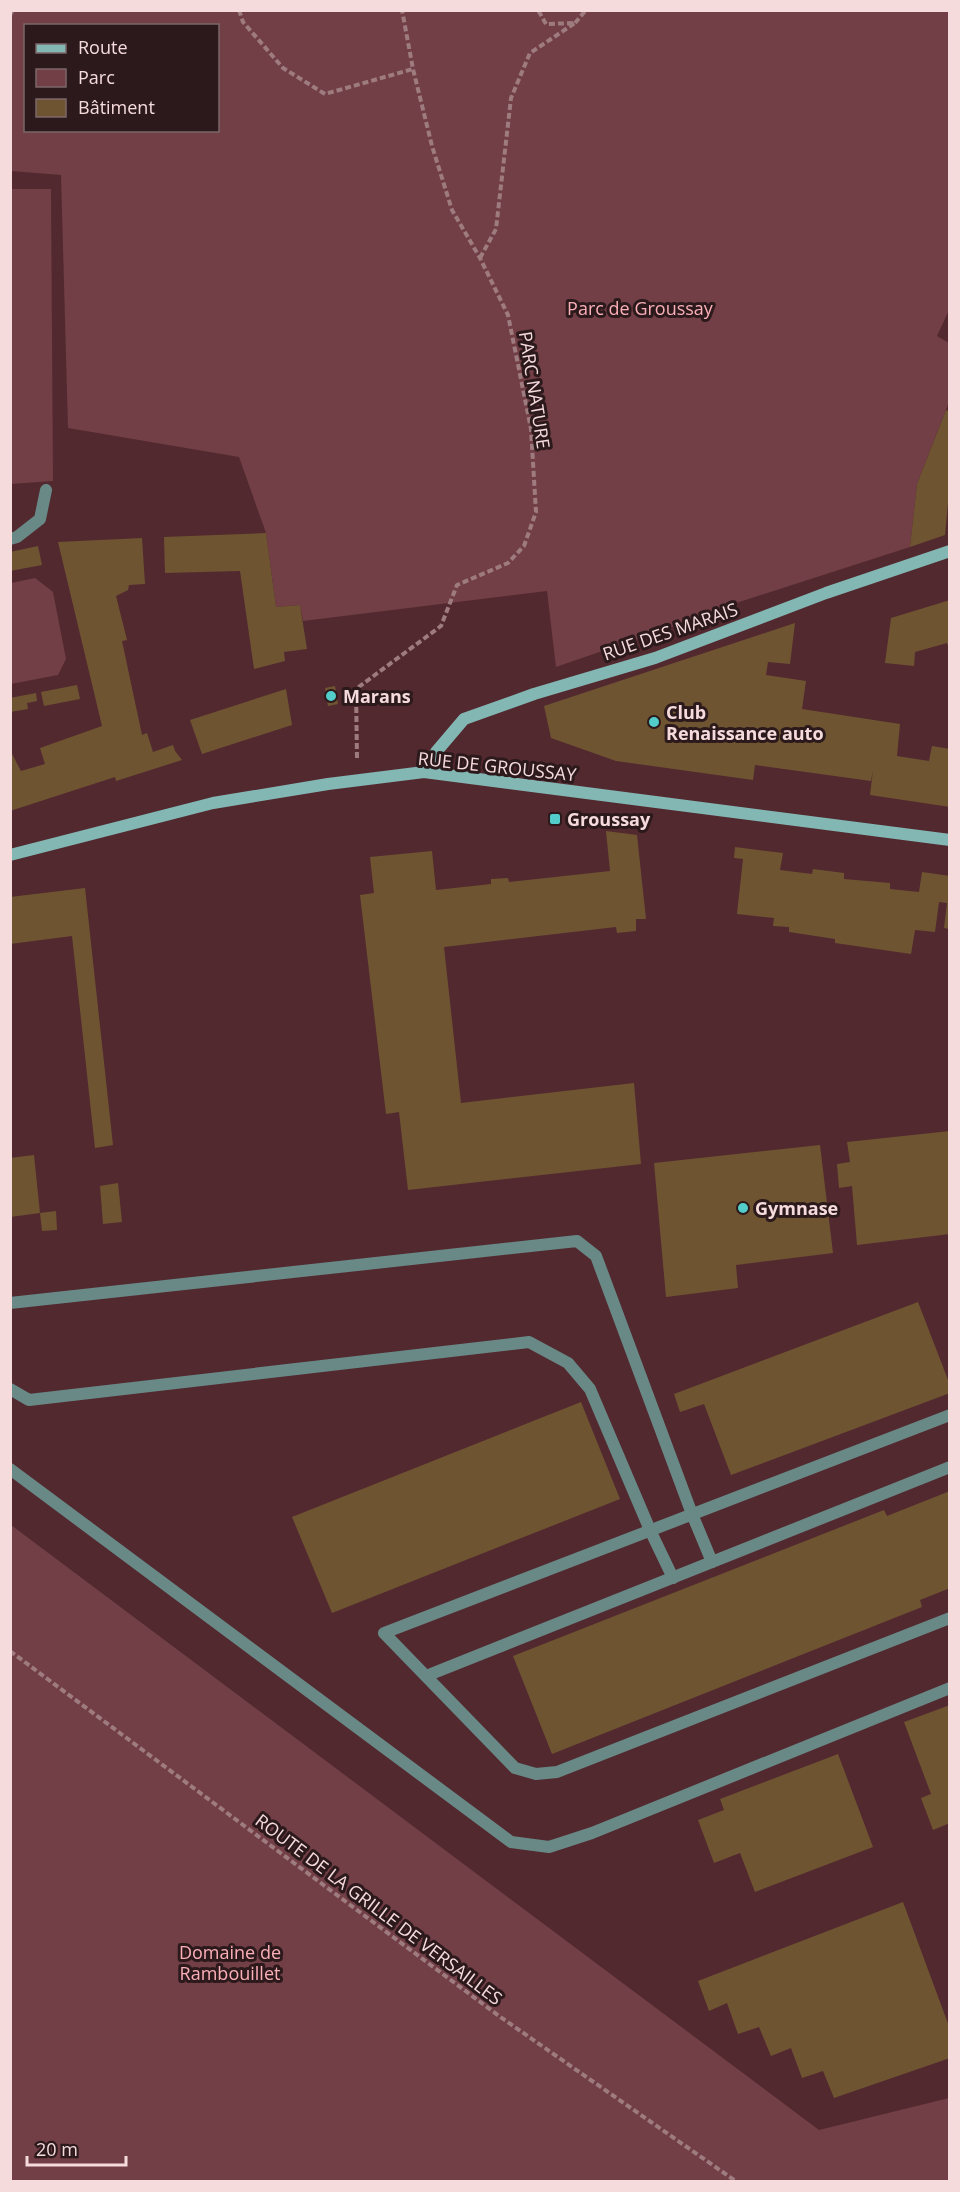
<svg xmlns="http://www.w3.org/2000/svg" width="960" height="2192" font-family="'Open Sans',sans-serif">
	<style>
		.green { fill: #713f45; fill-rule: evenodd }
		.building { fill: #6f5432 }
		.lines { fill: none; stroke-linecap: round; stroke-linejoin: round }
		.path { stroke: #9e7b7f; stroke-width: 4; stroke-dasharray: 6 3; stroke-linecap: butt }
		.service { stroke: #698987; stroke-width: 12 }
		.secondary { stroke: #83b7b4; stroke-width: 12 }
		.poi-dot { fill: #53cdca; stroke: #2b191b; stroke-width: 2 }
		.labels { text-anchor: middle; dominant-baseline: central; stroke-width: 6; stroke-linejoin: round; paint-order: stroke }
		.park-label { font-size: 18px; fill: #fbafb7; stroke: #2b191b }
		.street-label { font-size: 18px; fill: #f6dbdd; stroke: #2b191b }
		.poi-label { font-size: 18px; font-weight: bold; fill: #f6dbdd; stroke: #2b191b; text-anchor: start }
	</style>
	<rect width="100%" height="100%" fill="#52292f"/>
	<g class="green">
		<path d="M10,11h939l1,297 -13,28 12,7v59l-32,82 -7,63 -183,59v2l-171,59 -9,-76 -244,30 -3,-16 -24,2 -10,-74 -27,-76 -171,-29 -7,-253 -50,-4zM26,26h192v104h-192z"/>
		<path d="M11,189h40l2,292 -42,3z"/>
		<path d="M35,578l18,14 13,67 -8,16 -47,9v-101z"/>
		<path d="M11,1525l808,605 130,-32v83h-938z"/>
	</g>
	<g class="building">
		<path d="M946,410l4,2v68l-5,55 -35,12 7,-63z"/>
		<path d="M266,533l10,74 24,-2 7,44 -23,3 1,9 -31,8 -14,-98 -75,2 -1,-36z"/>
		<path d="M142,538l3,46 -16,1 -1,5 -12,6 11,44 -5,1 20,94 5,-2 6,19 20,-7 2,6 7,9 -66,21 -1,-4 -105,34v-61l11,21 24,-7 -5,-16 62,-22 -44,-184z"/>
		<path d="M38,546l4,19 -32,6v-19z"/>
		<path d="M950,600v51l-3,-8 -32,9 -1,14 -29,-3 6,-45z"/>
		<path d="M795,623l-5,41 -22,-2 -2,13 40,6 -4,28 98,15 -3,32 32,5 3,-15 18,3v58l-80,-12 3,-25 -2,11 -116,-16 -2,15 -137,-19 -65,-23 -7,-32z"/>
		<path d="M77,685l3,14 -36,7 -3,-14z"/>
		<path d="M335,686l3,18 -10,2 -3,-18z"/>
		<path d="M286,689l6,36 -90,29 -12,-34z"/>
		<path d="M36,693l1,8 -10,2 1,6 -18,3v-14z"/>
		<path d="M606,831l31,4 9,84h-10v12l-19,2 -1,-6 -172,20 17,156 173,-20 7,81 -233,26 -9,-78 -13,2 -26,-219 14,-2 -4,-36 62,-6 4,39 55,-6v-5l17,-1 1,4 101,-11z"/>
		<path d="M735,847l48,6 -3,17 32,4 1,-5 31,4v6l46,4v6l29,3 3,-20 28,4v53l-6,-1 3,-25 -8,-1 -4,30 -20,-2 -4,24 -76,-11v-4l-46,-7v-5l-16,-1 1,-8 -37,-4 6,-55 -9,-1z"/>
		<path d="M85,888l28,257 -18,3 -23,-212 -62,8v-47z"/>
		<path d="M950,1131v103l-93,11 -5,-59 -13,2 -2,-24 13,-2 -3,-20z"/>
		<path d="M820,1145l13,108 -97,12 2,23 -72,9 -12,-134z"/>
		<path d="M34,1155l6,58 -30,4v-59z"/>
		<path d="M118,1183l4,39 -19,2 -3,-38z"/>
		<path d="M56,1211l1,19 -15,1 -2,-18z"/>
		<path d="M918,1302l32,83v8l-219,82 -27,-71 -24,8 -6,-18z"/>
		<path d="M581,1402l39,97 -288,114 -40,-96z"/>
		<path d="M950,1491v97l-30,12 2,7 -370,147 -39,-98 371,-146 3,6z"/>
		<path d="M950,1705v118l-17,7 -12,-32 10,-4 -27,-72z"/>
		<path d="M838,1754l35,93 -118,45 -15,-39 -26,10 -16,-43 26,-10 -4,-11z"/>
		<path d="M903,1902l47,127v29l-116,40 -11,-27 -21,7 -11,-30 -20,8 -12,-29 -21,7 -11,-31 -18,8 -11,-30z"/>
	</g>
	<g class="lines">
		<g class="path">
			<path d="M239,10l4,12 40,46 42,26 88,-25"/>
			<path d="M10,15l3,-5"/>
			<path d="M575,23l11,-13"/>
			<path d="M480,258l16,-29 15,-131 19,-45 45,-30 -29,1 -8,-14"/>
			<path d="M357,758l-1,-69 85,-63 16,-41 51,-22 16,-17 12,-34 -5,-83 -23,-114 -28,-57 -28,-48 -20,-64 -19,-77 -11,-59"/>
			<path d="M10,1651l489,365 238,166"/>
		</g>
		<g class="service">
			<path d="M10,539l7,-2 23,-18 6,-29"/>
			<path d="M10,1303l567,-62 19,15 96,258 20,48"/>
			<path d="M10,1389l19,11 500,-58 39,21 22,26 60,141 23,48"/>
			<path d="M950,1415l-566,218 131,135 21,6 21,-2 393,-154"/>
			<path d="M10,1469l501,373 38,5 43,-14 358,-145"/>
			<path d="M426,1676l524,-209"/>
		</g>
		<g class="secondary">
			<path d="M424,772l12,-20 28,-33 70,-25 121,-36 171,-65 124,-42"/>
			<path d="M10,855l203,-52 115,-19 96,-12 526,68"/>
		</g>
	</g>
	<g class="poi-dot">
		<circle cx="331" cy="696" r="6"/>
		<circle cx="654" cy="722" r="6"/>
		<rect x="549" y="813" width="12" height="12" rx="3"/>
		<circle cx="743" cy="1208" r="6"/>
	</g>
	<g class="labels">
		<g class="park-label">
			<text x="640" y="308">Parc de Groussay</text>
			<text x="230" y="1952">Domaine de<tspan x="230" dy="21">Rambouillet</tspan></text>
		</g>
		<g class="street-label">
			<text transform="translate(535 390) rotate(81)">PARC NATURE</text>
			<text transform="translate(670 631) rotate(-19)">RUE DES MARAIS</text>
			<text transform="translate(497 766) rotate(6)">RUE DE GROUSSAY</text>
			<text transform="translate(379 1909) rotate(37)">ROUTE DE LA GRILLE DE VERSAILLES</text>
		</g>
		<g class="poi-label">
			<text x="343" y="696">Marans</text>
			<text x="666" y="712">Club<tspan x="666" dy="21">Renaissance auto</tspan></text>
			<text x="567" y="819">Groussay</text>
			<text x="755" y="1208">Gymnase</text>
		</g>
	</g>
	<rect width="960" height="2192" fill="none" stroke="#f6dbdd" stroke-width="24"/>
	<rect x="24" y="24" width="195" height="108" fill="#2b191b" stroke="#7c6769" stroke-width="1.5"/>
	<rect x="36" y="44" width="30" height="9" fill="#83b7b4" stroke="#7c6769" stroke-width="1.5"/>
	<text x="78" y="54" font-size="18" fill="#f6dbdd">Route</text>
	<rect x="36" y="69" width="30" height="18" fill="#713f45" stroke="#7c6769" stroke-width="1.5"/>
	<text x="78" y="84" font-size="18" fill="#f6dbdd">Parc</text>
	<rect x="36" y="99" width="30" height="18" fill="#6f5432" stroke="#7c6769" stroke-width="1.5"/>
	<text x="78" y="114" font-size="18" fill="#f6dbdd">Bâtiment</text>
	<path d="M27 2156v9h99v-9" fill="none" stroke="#f6dbdd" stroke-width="3"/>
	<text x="36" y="2156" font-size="18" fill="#f6dbdd" stroke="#2b191b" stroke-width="4.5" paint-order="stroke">20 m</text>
</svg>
